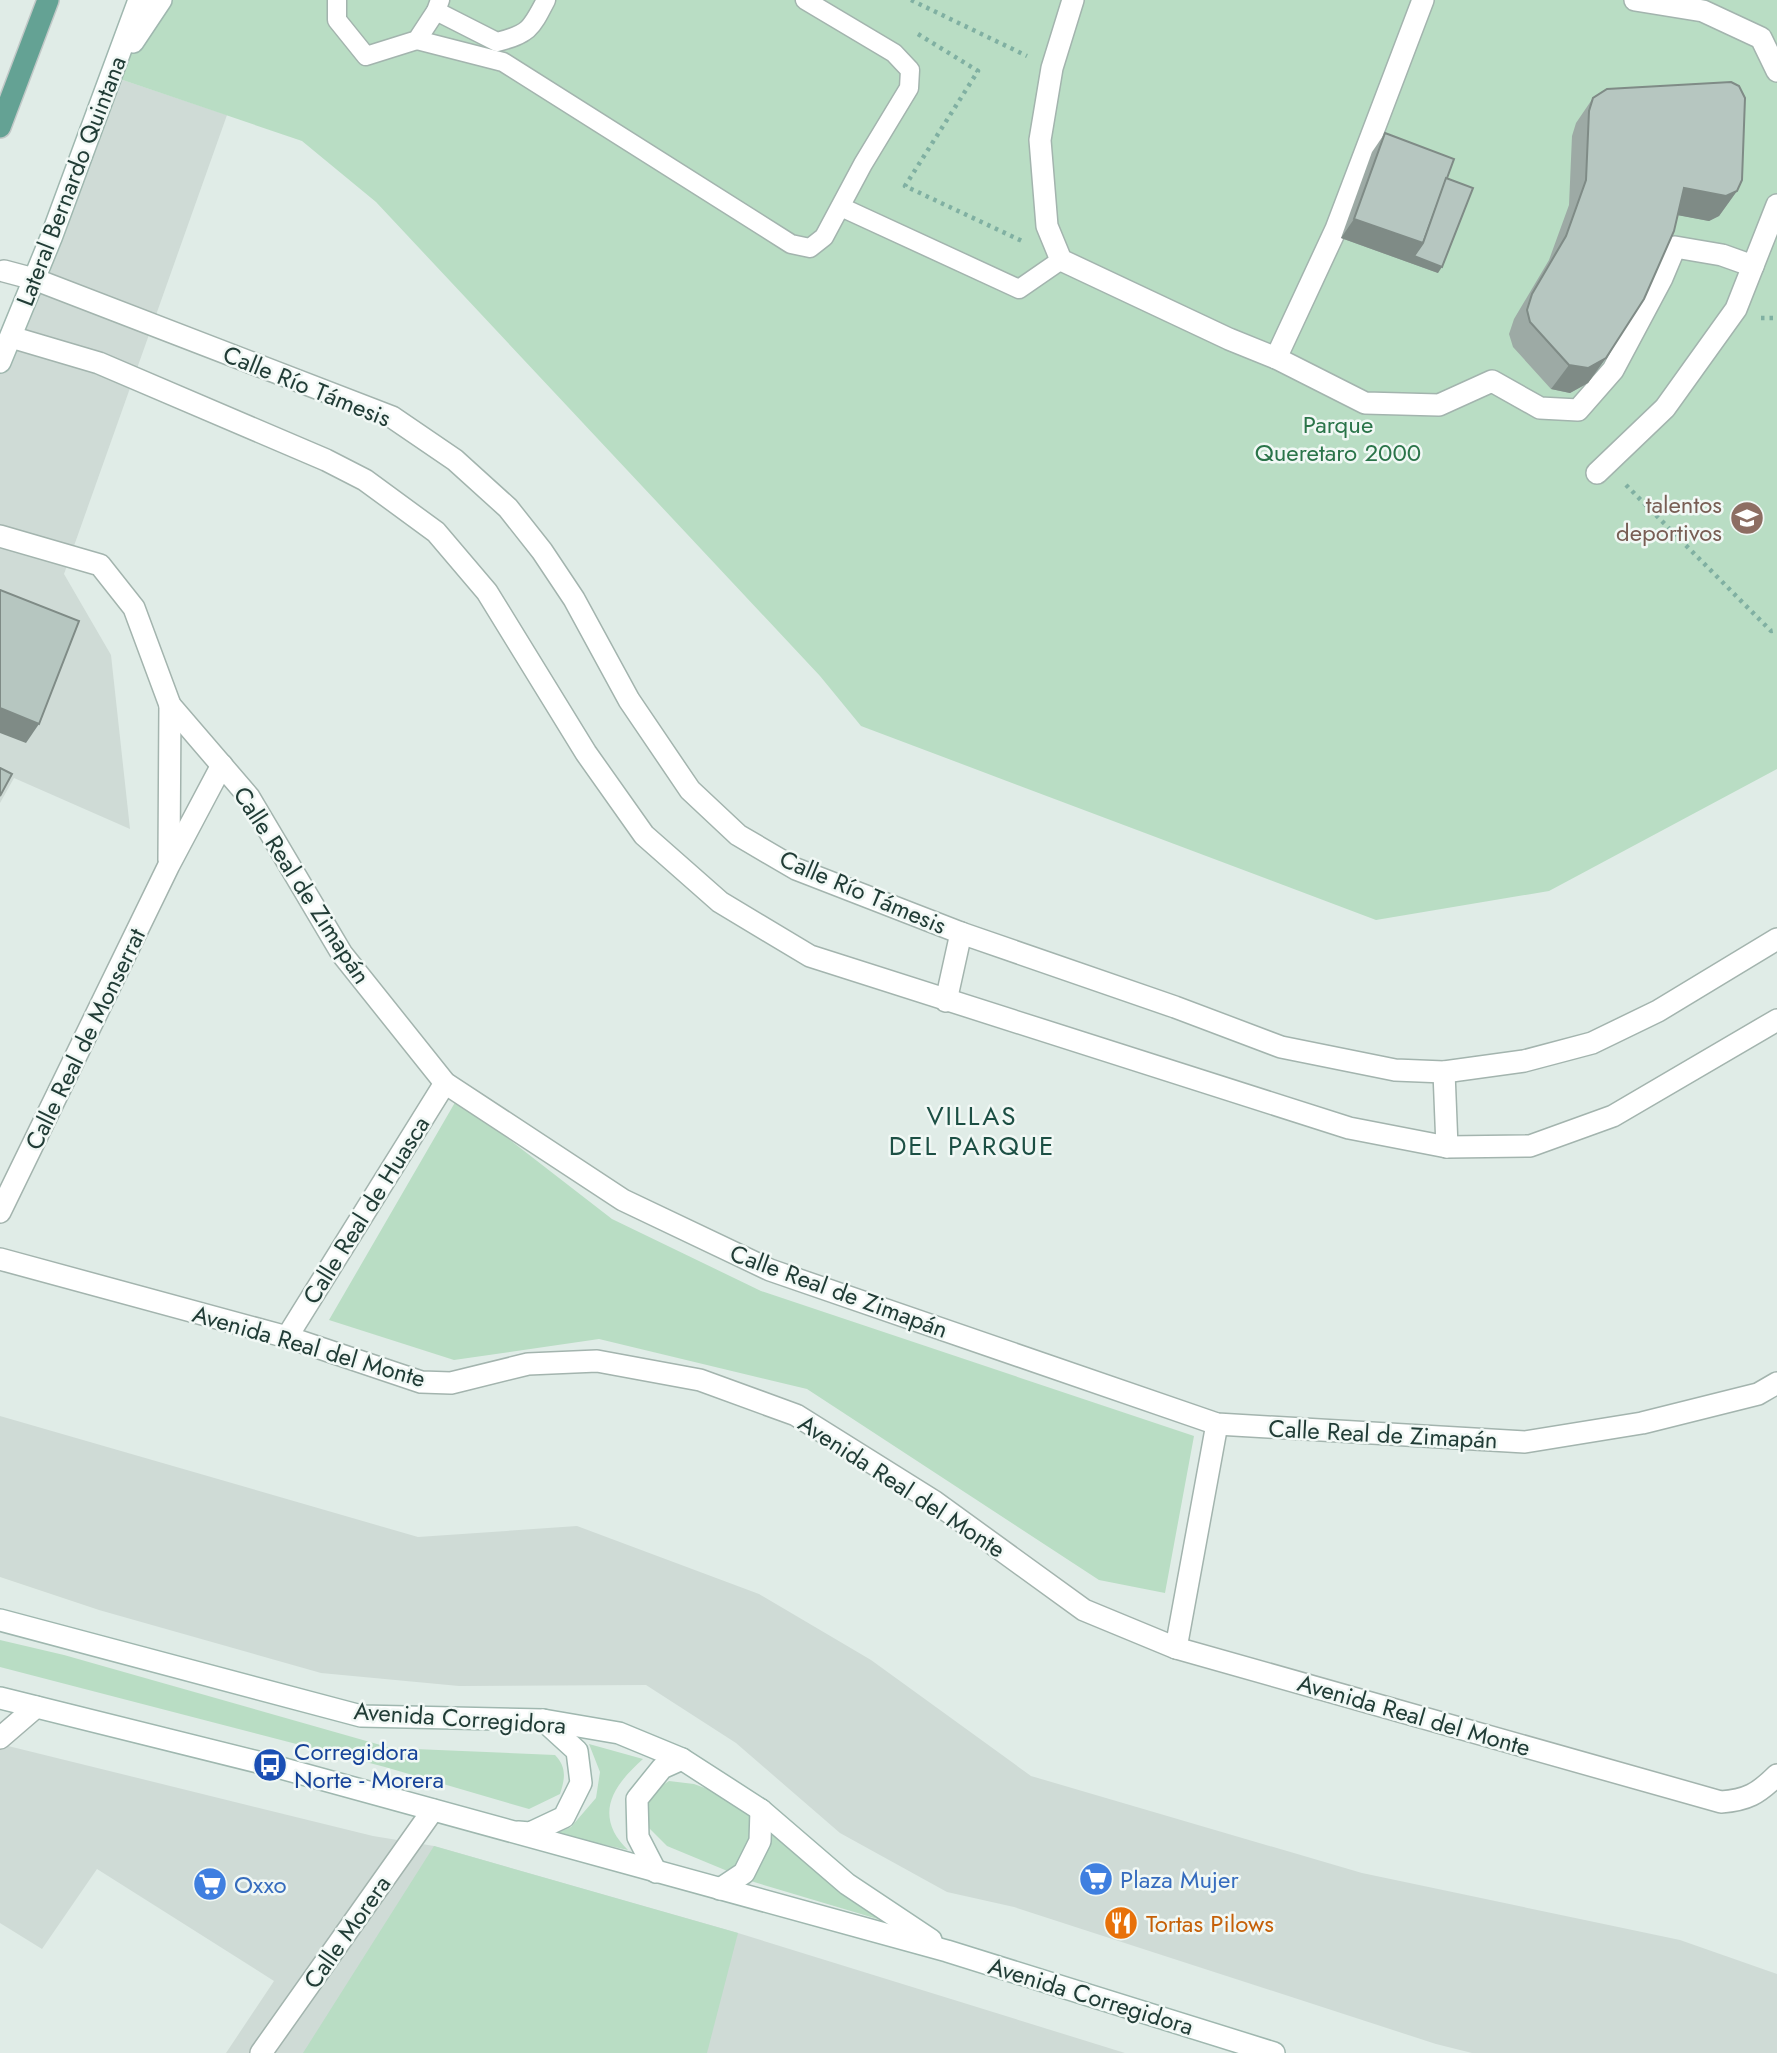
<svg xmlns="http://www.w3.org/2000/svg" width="1777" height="2053" font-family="Jost,sans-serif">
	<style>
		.built { fill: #cfdbd6 }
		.green { fill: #b9ddc4 }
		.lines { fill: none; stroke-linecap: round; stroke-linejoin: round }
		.lane-casing { stroke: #a3b4ae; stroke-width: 21 }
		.street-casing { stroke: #a3b4ae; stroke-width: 24 }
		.secondary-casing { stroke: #9fb7af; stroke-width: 24 }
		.primary-casing { stroke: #c1c8c7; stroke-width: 24 }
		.path { stroke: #80b0a2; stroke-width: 4.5; stroke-dasharray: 3.5 5; stroke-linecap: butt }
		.lane { stroke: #fff; stroke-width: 18 }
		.street { stroke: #fff; stroke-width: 21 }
		.secondary { stroke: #fff; stroke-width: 21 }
		.primary { stroke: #64a294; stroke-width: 21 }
		.wall { fill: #9daaa5 }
		.shaded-wall { fill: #7f8b86 }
		.building { fill: #b6c6c0; stroke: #7f8b86; stroke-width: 2 }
		.labels { text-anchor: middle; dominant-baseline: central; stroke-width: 5; stroke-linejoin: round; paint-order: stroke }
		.street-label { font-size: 24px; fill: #213c36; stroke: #f1f8f5 }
		.park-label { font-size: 24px; fill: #2a7449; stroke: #f1f8f5 }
		.education-label { font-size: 24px; fill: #785e54; stroke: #f1f8f5; text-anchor: end }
		.transit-label { font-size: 24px; fill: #164399; stroke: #f1f8f5; text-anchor: start }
		.shop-label { font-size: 24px; fill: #366cbe; stroke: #f1f8f5; text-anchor: start }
		.food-label { font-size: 24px; fill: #c56008; stroke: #f1f8f5; text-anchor: start }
		.neighbourhood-label { font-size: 26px; letter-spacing: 2px; fill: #1c4f44; stroke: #f1f8f5 }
	</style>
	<rect width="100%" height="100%" fill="#e0ece7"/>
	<g class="built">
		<path d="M111,76l116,39 -163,459 47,81 19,174 -116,-51 -14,25v-448z"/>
		<path d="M0,1416l418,121 159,-11 182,68 112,66 160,116 331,97 318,67 97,34v79h-305l-36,-9 -422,-137 -67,-15 -107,-59 -104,-90 -90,-58 -187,1 -138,-13 -222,-63 -99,-33z"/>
		<path d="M0,1744l373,92 61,10 304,87 387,120h-899l48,-72 -177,-112 -55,80 -42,-26z"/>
	</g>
	<g class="green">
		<path d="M140,0h1637v769l-228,122 -173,29 -515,-194 -41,-50 -444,-474 -74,-61 -191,-65z"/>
		<path d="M457,1099l155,120 149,72 433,145 -29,157 -66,-13 -292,-191 -208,-50 -145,21 -125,-40z"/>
		<path d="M0,1640l64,15 327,93 164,7c12,12 10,24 5,39l-31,15 -144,-42 -385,-100z"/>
		<path d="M589,1744l54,15c-20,18 -44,43 -29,73 3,6 9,13 14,18l-73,-16 16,-7 25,-29 4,-26z"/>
		<path d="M669,1781l25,3 33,12 164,127 -137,-41 -87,-36 -21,-21 -3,-15 6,-16z"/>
		<path d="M434,1846l304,87 -31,120h-404z"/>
	</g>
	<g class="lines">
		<g class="lane-casing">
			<g id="lane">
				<path d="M337,0v20l29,36 51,-16 19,-29 4,-11"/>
				<path d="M436,11l61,31c32,-8 34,-13 49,-42"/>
				<path d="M417,40l86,22 288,182 19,4 14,-11 39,-73 46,-76 1,-18 -16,-17 -89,-53"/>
				<path d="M841,207l178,82 42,-29"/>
			</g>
		</g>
		<g class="street-casing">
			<g id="street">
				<path d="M1073,0l-21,68 -12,72 7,86 14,34 168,79 47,19 89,45 74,2 53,-24 48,27 38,2 35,-40 49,-92 13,-31 47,8 31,11"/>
				<path d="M1635,0l68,11 58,27 16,33"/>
				<path d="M4,271l30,8 358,138 63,43 53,48 34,43 32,48 55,101 61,90 48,45 58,34 165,64 214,74 106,40 114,23 49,2 80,-11 68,-18 66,-32 119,-72"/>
				<path d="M11,337l88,26 227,97 39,20 71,52 51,60 99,161 58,82 76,67 90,54 539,172 98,19 83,-1 83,-30 164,-96"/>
				<path d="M1276,358l60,-129 87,-229"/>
				<path d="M1597,473l68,-65 71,-99 41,-104"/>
				<path d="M0,536l100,29 34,43 36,97 79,92 93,157 103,129 178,117 147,70 447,154 308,18 117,-19 116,-29 19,-11"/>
				<path d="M169,860l1,-155"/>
				<path d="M946,1001l15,-68"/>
				<path d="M1444,1072l3,75"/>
				<path d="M0,1212l169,-347 53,-100"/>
				<path d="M0,1259l287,78 134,45 30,1 77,-19 69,-3 103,19 96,35 139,87 149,108 92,38 545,154c26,-2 37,-8 56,-27"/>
				<path d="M287,1337l158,-254"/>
				<path d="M1176,1648l41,-224"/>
				<path d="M0,1738l36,-31"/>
				<path d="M261,2053l172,-243"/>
			</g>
		</g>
		<g class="secondary-casing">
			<g id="secondary">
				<path d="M133,42l28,-42"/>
				<path d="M0,362l51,-124 88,-238"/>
				<path d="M0,1620l361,96 182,4 76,13 63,26 79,51 86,74 84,56"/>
				<path d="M0,1698l270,67 677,186 327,102"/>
				<path d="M518,1832l12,1 34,-16 17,-34 -4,-32 -34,-31"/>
				<path d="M656,1872l-18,-35 -1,-38 25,-31 20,-9"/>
				<path d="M720,1889l24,-16 16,-32 1,-31"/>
			</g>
		</g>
		<g class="primary-casing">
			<path id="primary" d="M0,127l48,-127"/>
		</g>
		<g class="path">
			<path d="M911,0l116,56"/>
			<path d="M918,34l60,37 -73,115 117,55"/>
			<path d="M1761,318h16"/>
			<path d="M1626,485l145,146 6,-1"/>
		</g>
		<use href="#lane" class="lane"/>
		<use href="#street" class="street"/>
		<use href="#secondary" class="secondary"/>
		<use href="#primary" class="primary"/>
	</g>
	<g class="wall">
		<path d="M1593,98l144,93 -18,25 -10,5 -31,-6 -72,143 -18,25 -18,10 -19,-4 -38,-42 -4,-13 5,-15 35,-59 20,-55 3,-69 4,-13z"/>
		<path d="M1385,133l61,45 -8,95 -97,-35 31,-86z"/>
	</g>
	<g class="shaded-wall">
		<path d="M1684,188l53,3 -18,25 -10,5 -43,-8z"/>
		<path d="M1354,219l69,24 19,24 -4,6 -97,-35z"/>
		<path d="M1606,358l-18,25 -18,10 -19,-4 18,-24z"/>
		<path d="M0,708l39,16 -13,19 -26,-10z"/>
	</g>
	<g class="building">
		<path d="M1731,82l8,4 6,12 -3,82 -5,11 -11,5 -42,-8 -10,43 -30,68 -38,59 -18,10 -19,-3 -39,-43 -3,-12 5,-16 34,-58 20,-56 3,-69 4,-13 14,-9z"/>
		<path d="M1385,133l69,26 -31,84 -69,-24z"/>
		<path d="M1446,178l27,10 -31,79 -28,-11 9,-13z"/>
		<path d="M0,590l79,31 -40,103 -39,-16z"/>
		<path d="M0,768l12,6 -12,22z"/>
	</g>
	<defs>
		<g id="school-disc" transform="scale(1.75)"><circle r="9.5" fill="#8d6e63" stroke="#f1f8f5"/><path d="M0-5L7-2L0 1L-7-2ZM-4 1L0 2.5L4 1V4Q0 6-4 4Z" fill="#fff"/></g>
		<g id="bus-disc" transform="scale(1.75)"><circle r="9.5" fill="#1a4fb4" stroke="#f1f8f5"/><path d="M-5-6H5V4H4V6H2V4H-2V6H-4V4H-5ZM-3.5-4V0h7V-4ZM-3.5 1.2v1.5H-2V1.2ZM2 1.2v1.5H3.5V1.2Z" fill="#fff"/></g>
		<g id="supermarket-disc" transform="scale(1.75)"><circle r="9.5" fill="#3f7fe0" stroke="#f1f8f5"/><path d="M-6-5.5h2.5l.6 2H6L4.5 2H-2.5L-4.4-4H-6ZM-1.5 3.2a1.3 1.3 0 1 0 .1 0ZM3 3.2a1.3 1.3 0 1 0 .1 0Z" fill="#fff"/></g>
		<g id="restaurant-disc" transform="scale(1.75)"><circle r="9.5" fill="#e8710a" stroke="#f1f8f5"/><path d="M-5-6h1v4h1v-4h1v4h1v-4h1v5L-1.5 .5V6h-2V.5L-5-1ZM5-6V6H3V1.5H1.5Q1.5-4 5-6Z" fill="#fff"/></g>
	</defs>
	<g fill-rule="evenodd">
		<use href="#school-disc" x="1747" y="518"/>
		<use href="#bus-disc" x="270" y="1765"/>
		<use href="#supermarket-disc" x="1096" y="1879"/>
		<use href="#supermarket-disc" x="210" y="1884"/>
		<use href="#restaurant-disc" x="1121" y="1923"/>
	</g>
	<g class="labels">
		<g class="street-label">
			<text transform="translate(71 181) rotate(-69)">Lateral Bernardo Quintana</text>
			<text transform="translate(307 386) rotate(22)">Calle Río Támesis</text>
			<text transform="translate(302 885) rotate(57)">Calle Real de Zimapán</text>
			<text transform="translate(863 892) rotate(23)">Calle Río Támesis</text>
			<text transform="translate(85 1039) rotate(-64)">Calle Real de Monserrat</text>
			<text transform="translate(366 1210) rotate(-58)">Calle Real de Huasca</text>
			<text transform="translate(839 1291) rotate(20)">Calle Real de Zimapán</text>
			<text transform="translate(309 1346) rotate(16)">Avenida Real del Monte</text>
			<text transform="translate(1383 1434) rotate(3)">Calle Real de Zimapán</text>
			<text transform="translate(902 1486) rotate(33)">Avenida Real del Monte</text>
			<text transform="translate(1414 1715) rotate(16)">Avenida Real del Monte</text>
			<text transform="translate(460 1718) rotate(4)">Avenida Corregidora</text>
			<text transform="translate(347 1932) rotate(-55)">Calle Morera</text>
			<text transform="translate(1091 1996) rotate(17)">Avenida Corregidora</text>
		</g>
		<g class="park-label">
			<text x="1338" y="424">Parque<tspan x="1338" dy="28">Queretaro 2000</tspan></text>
		</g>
		<g class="education-label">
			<text x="1722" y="504">talentos<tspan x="1722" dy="28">deportivos</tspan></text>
		</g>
		<g class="transit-label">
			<text x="294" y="1751">Corregidora<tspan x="294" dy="28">Norte - Morera</tspan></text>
		</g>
		<g class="shop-label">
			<text x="1120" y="1879">Plaza Mujer</text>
			<text x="234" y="1884">Oxxo</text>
		</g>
		<g class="food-label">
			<text x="1146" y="1923">Tortas Pilows</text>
		</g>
		<g class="neighbourhood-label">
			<text x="972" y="1116">VILLAS<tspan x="972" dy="30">DEL PARQUE</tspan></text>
		</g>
	</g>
</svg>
